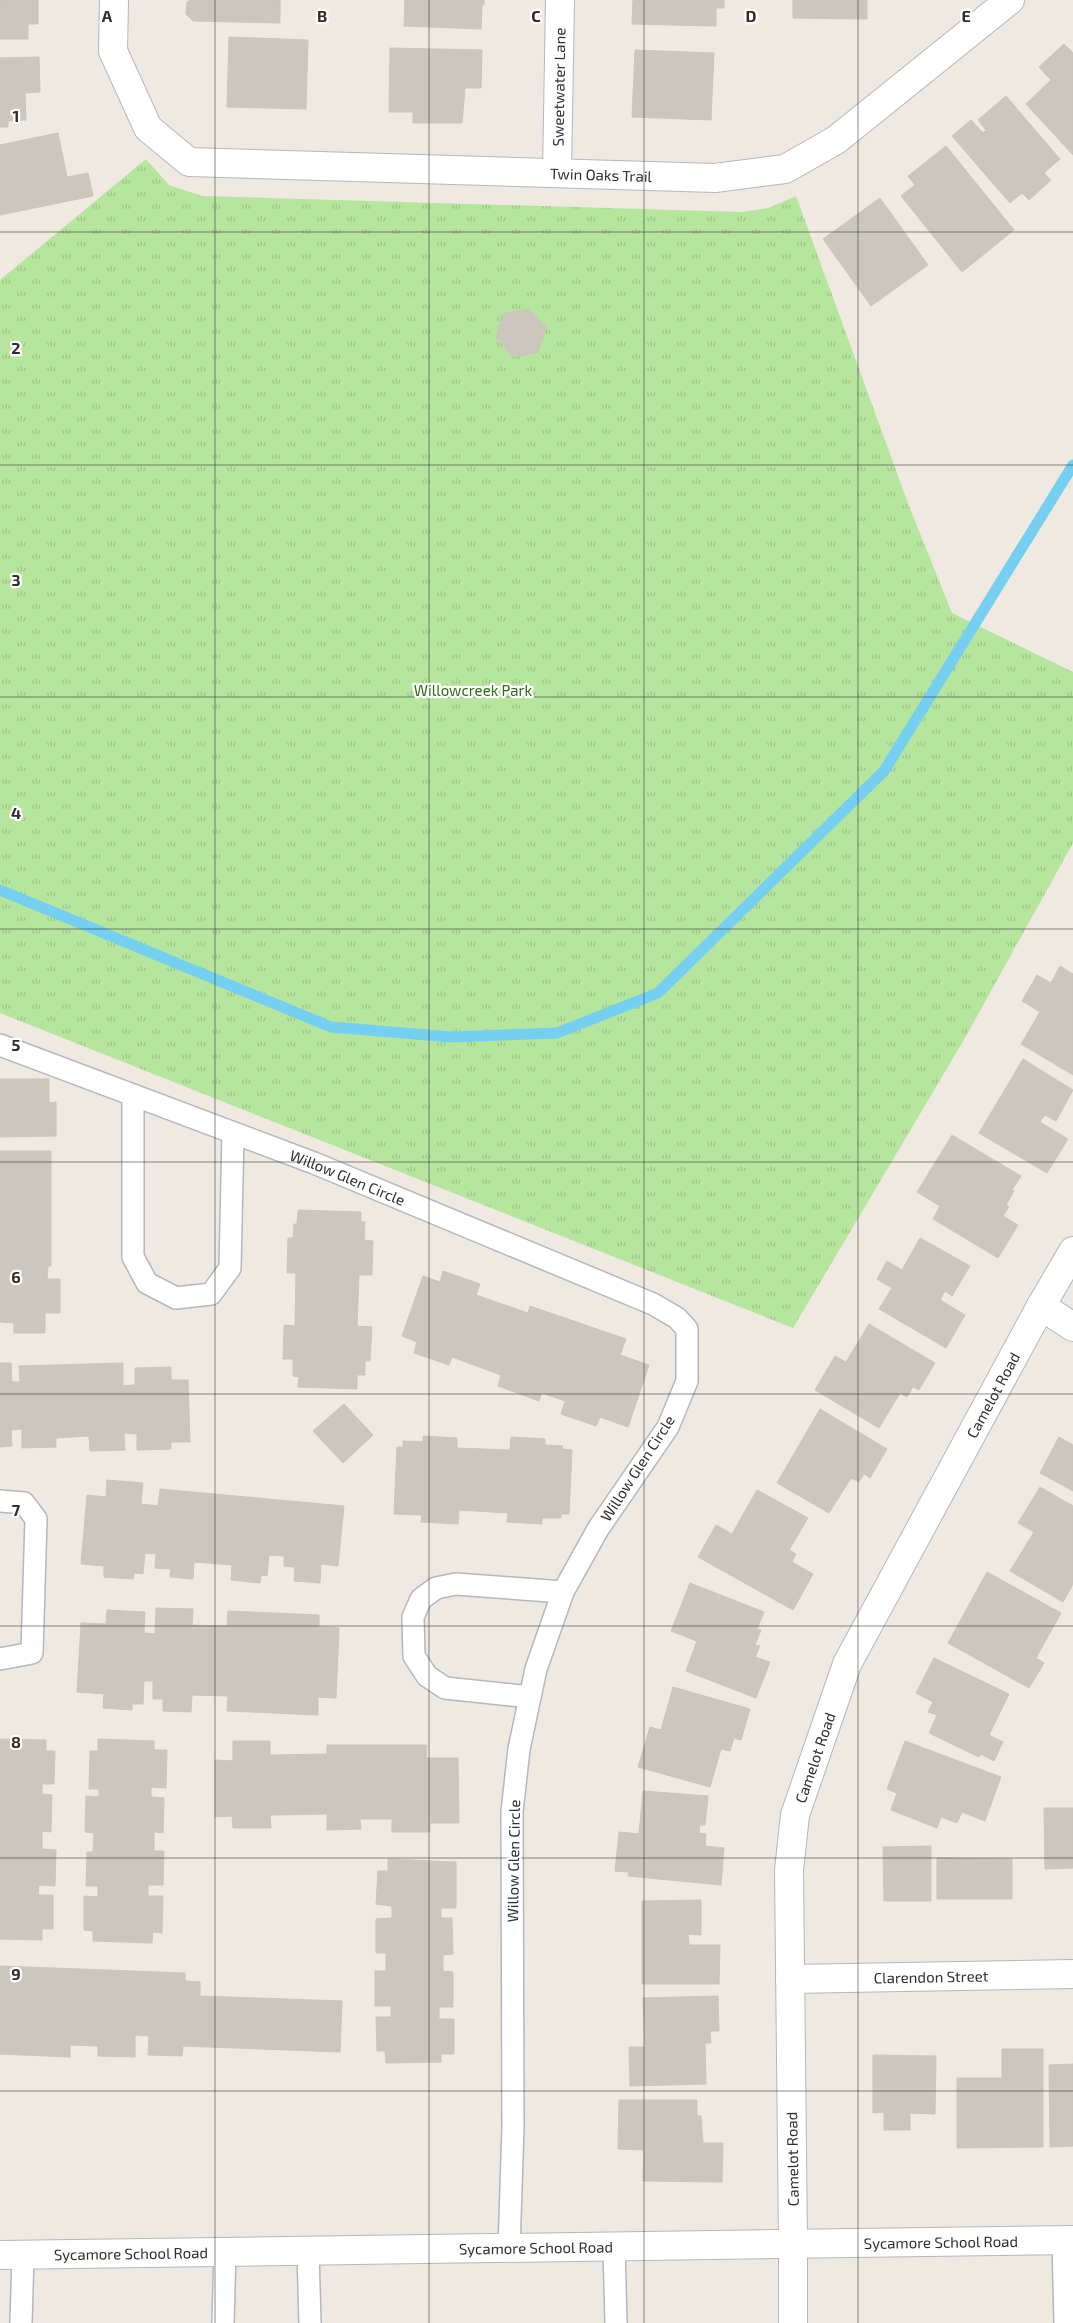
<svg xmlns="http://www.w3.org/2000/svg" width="1073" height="2323" font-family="'Exo 2',sans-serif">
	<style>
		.grass { fill: url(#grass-tufts) }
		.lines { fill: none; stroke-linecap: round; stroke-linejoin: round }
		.stream { stroke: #75cff0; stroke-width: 11 }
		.building { fill: #cbc7bf; stroke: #cbc5ba }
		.service-casing { stroke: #b4b7c1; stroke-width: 24 }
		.minor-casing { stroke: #b4b7c1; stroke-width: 30 }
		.tertiary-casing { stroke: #b4b7c1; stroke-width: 30 }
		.secondary-casing { stroke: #b4b7c1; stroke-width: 30 }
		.service { stroke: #fff; stroke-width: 21 }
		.minor { stroke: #fff; stroke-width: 28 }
		.tertiary { stroke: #fff; stroke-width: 28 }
		.secondary { stroke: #fff; stroke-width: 28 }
		.grid { fill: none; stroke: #2e2e2e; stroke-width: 1; stroke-opacity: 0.55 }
		.labels { text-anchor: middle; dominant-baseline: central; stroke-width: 4.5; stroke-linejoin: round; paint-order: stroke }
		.street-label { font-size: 15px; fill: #2e2e2e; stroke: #fff }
		.park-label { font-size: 15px; fill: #2c6e1b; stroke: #fff }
		.grid-label { font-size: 16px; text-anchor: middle; font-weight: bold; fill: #2e2e2e; stroke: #fff; stroke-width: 4.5; stroke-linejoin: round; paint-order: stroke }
	</style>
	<defs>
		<pattern id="grass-tufts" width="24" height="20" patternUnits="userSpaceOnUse" patternTransform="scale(1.25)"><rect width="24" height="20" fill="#b6e59e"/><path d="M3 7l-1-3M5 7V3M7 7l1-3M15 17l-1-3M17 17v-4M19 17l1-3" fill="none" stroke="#9dc588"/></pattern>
	</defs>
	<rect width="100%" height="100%" fill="#efe9e1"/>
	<path class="grass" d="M146,159l23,26 33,11 540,16 26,-4 28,-12 113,310 43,107 121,59v171l-108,195 -172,290 -793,-315v-733z"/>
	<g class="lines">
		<path class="stream" d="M0,890l331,137 120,10 106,-4 101,-40 226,-222 189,-306"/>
	</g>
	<g class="building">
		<path d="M0,0h38v24h-10v15h-28z"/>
		<path d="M190,0h90v23l-87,-2 -7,-7 1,-12z"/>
		<path d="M405,0h79v5h-2l-1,24 -77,-3z"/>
		<path d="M633,0h91v8h-8v18l-84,-2z"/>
		<path d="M793,0h74v19l-74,-1z"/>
		<path d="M229,37l79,3 -2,69 -79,-2z"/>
		<path d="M1064,44l9,9v102l-47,-51 25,-24 -12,-13z"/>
		<path d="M390,48l92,2 -1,38h-16l-3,35h-49v-11h-24z"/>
		<path d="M635,50l79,3 -3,67 -79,-3z"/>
		<path d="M39,57l1,35 -15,1 1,27 -18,1v6h-8v-69z"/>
		<path d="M1006,96l54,63 -16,14 7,7 -22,20 -7,-7 -12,10 -58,-67 19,-16 12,13 3,-3 -8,-10z"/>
		<path d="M58,133l9,44 21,-4 5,23 -93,19v-70z"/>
		<path d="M946,146l68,84 -52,42 -61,-76 14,-11 -7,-9z"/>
		<path d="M880,198l48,67 -57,41 -48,-67z"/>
		<path d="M528,309l18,18 -8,25 -25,5 -17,-19 7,-24z"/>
		<path d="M1060,966l13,8v101l-52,-31 19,-32 -18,-11 15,-26 14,8z"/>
		<path d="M1023,1059l50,31 -17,31 -11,-6 -5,7 28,17 -21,34 -68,-40z"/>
		<path d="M0,1079h49v24l7,-1v34l-56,1z"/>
		<path d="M952,1135l69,41 -9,14 2,1 -8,14 3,2 -6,9 15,9 -20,33 -65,-39 7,-13 -23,-14z"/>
		<path d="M0,1151h51v115h-3l-1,13h13v34h-15v20h-31v-10l-14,-1z"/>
		<path d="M298,1210l63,2v10h4l-1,18 9,1 -1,34h-13l-2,51 15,1 -2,34h-5v14h-8v14l-59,-2 1,-10 -6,-1v-17h-10l1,-34 11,1 1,-53h-9l1,-35h5l1,-14h3z"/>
		<path d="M920,1238l50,28 -18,30 -7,-5 -5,9 25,15 -19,33 -67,-39 13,-21 -15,-9 10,-18 15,9z"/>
		<path d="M443,1271l37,13 -4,11 52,18 2,-7 96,33 -6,16 29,10 -21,62 -28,-10 -4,9 -35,-12 4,-13 -23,-8 -3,8 -41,-15 3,-11 -49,-18 -3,8 -35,-12 3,-11 -15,-6 21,-60 17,6z"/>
		<path d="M869,1324l66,39 -16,27 -6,-3 -6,10 -7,-4 -21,35 -64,-38 20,-34 11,6z"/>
		<path d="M0,1363h11l1,19h8l-1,-16 104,-3v23l12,-1v-17l36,-1v13h17l2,62h-19v7l-34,1v-16l-13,-1 1,17 -35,1 -1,-15 -33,2v9l-34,1v-19l-11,1 1,16 -12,1z"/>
		<path d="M344,1404l29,31 -30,28 -30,-32z"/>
		<path d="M820,1409l67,40 -17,29 -6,-4 -5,8 -8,-4 -22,35 -52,-30z"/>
		<path d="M423,1436l34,2v10l53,2 1,-13 34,2v6l18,1 -1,3 10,1 -3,64h-8v4h-19v6l-35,-2 1,-9 -49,-3 -1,14 -37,-2 1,-7 -28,-1 3,-67h6v-6l20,1z"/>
		<path d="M1059,1437l14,8v46l-33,-18z"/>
		<path d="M107,1480l36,3 -2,21 17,2 2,-17 184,17 -6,60 -17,-2 -1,19 -26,-2 1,-14 -11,-1v-10l-15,-1 -2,21 -6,-1 -1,8 -29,-3 1,-15 -38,-3 -1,17 -23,-2 1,-8 -16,-1 1,-14 -11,-1 -2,21 -9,-1 -1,6 -29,-2v-11l-23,-2 6,-69 19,2z"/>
		<path d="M1040,1487l33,19v78l-10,18 -53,-31 24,-39 -16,-9z"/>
		<path d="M757,1490l51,28 -19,32 7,4 -4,8 21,12 -20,36 -95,-53 18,-32 16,9z"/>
		<path d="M987,1572l74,41 -25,45 8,5 -15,25 -81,-45z"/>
		<path d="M690,1583l74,29 -7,17 4,1 -6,15 5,1 -5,11 15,5 -14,36 -70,-27 11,-30 -26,-10z"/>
		<path d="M156,1608l37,1 -1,16 35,1 1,-15 91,4v12l20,1 -3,70 -18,-1v18l-91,-4 1,-15 -36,-1 -1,17 -28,-1v-12h-10v-18h-9l-1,23h-11v6l-29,-2 1,-14 -27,-2 4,-69 25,1 1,-14 38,2 -1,21 11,1z"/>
		<path d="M934,1658l75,36 -20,41 14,7 -9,19 -13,-7 -2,3 -50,-24 8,-18 -9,-3 5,-10 -17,-9z"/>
		<path d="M673,1687l77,22 -9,31 -7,-2 -4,13 -9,-2 -11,38 -72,-20 12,-40 11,3z"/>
		<path d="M0,1739l46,1v11h9l-1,33h-12v10l10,1 -1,37 -9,-1v18l14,1 -1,36 -16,-1 -1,10h15v34h-11v11l-42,-1z"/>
		<path d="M98,1739l56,2v9h13l-1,38 -15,-1v10l13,1 -1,35 -9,-1v19h10l-1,34h-15v11h15l-1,37 -9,-1 -1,11 -59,-2v-10l-9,-1v-34l14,1v-11h-12l1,-34h6l1,-19 -9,-1 1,-36 13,1v-8h-10l1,-38h8z"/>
		<path d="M233,1741h37v14l57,-1v-9h100l-1,13h32l1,65h-29v9h-38v-13h-32l1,10 -34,1v-16l-57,1 1,13h-38l-1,-12 -17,1v-57l18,1z"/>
		<path d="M905,1741l96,36 -16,44 -23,-9 -5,11 -16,-6 -4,11 -46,-18 6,-17 -10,-4z"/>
		<path d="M643,1791l65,5 -3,29h-5l-1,8 7,1 -1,12 19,2 -3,37 -93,-9 1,-4 -14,-1 4,-39 20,2z"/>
		<path d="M1044,1808h29v60l-28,1z"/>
		<path d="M931,1846v55h-47l-1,-54z"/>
		<path d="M937,1858l75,1v40h-75z"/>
		<path d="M388,1859l68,3v46h-15v10h11l1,36 -10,1v16l10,1v35h-14v12h15v35h-13v8l-55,1 -1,-12h-8l-1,-34h15v-11h-16v-35h11v-18h-10v-34l16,-1v-12l-16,-2 2,-33h10z"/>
		<path d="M701,1900v35l-13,-1 1,11h31l-1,39h-77v-83z"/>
		<path d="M0,1966l185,7v8l15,1v14l142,5 -2,51 -157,-6 -1,10 -34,-1 1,-19 -14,-1v22l-37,-1v-10l-28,-1v12l-70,-3z"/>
		<path d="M718,1996l1,35h-9l1,12h-6l1,41 -76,2 -1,-39h16l-2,-49z"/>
		<path d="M1002,2049h41v98l-86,1v-70h45z"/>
		<path d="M873,2055l63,1 -1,58 -25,-1v17h-26v-18l-11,1z"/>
		<path d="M1073,2064v82l-23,1 -1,-82z"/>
		<path d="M619,2100h78v16h4l2,27h20l-1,39 -79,-1 1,-31 -26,-1z"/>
	</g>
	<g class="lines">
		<g class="service-casing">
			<g id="service">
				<path id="s1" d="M0,1045l314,118 339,141 24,14 10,11v52l-19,46 -70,102 -35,63 -27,77 -17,80 -7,63 1,315 -4,122"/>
				<path d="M133,1095v162l14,26 29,15 35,-4 19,-26 3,-135"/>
				<path d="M0,1501l24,2 12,16 -4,134 -32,6"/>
				<path d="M530,1697l-85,-9 -18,-12 -13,-20 -1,-39 8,-18 15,-11 20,-4 107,8"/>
				<path d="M1063,2240l2,83"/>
				<path d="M614,2247l2,76"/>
				<path d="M308,2251l2,72"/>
				<path d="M21,2323l2,-68"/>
				<path d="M223,2323l2,-71"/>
			</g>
		</g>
		<g class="minor-casing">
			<g id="minor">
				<path id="s2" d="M114,0l-1,51 35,77 41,34 526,16 70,-9 51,-29 174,-140"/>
				<path id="s3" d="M557,173l3,-173"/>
				<path d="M1041,1306l32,21"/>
				<path id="s4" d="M790,1979l283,-5"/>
				<path id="s5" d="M793,2244l-4,-374 6,-55 52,-151 194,-358 32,-55"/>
			</g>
		</g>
		<g class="tertiary-casing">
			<path id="tertiary" d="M793,2323v-79"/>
		</g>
		<g class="secondary-casing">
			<g id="secondary">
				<path id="s6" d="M0,2255l1073,-15"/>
			</g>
		</g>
		<use href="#service" class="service"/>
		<use href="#minor" class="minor"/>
		<use href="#tertiary" class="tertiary"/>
		<use href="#secondary" class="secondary"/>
	</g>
	<path class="grid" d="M215,0v2323M429,0v2323M644,0v2323M858,0v2323M0,232h1073M0,465h1073M0,697h1073M0,929h1073M0,1162h1073M0,1394h1073M0,1626h1073M0,1858h1073M0,2091h1073"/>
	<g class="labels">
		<g class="street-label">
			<text stroke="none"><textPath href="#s3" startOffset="86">Sweetwater Lane</textPath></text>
			<text stroke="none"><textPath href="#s2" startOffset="601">Twin Oaks Trail</textPath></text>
			<text stroke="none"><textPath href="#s1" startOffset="372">Willow Glen Circle</textPath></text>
			<text stroke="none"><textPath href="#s5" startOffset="895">Camelot Road</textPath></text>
			<text transform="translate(637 1468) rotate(-57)">Willow Glen Circle</text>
			<text stroke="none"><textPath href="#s5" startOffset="490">Camelot Road</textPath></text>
			<text transform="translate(513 1861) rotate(-89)">Willow Glen Circle</text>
			<text stroke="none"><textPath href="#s4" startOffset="141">Clarendon Street</textPath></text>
			<text transform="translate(792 2159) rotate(-91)">Camelot Road</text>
			<text stroke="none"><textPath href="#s6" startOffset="941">Sycamore School Road</textPath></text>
			<text stroke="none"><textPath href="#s6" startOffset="536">Sycamore School Road</textPath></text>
			<text stroke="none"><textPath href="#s6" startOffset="131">Sycamore School Road</textPath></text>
		</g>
		<g class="park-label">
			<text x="473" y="690">Willowcreek Park</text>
		</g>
	</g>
	<g class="grid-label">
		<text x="107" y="22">A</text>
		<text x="322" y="22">B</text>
		<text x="536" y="22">C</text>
		<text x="751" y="22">D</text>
		<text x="966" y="22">E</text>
		<text x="16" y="122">1</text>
		<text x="16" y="354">2</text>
		<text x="16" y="586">3</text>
		<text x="16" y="819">4</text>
		<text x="16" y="1051">5</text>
		<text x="16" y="1283">6</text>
		<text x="16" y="1516">7</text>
		<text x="16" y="1748">8</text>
		<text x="16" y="1980">9</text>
	</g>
</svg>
